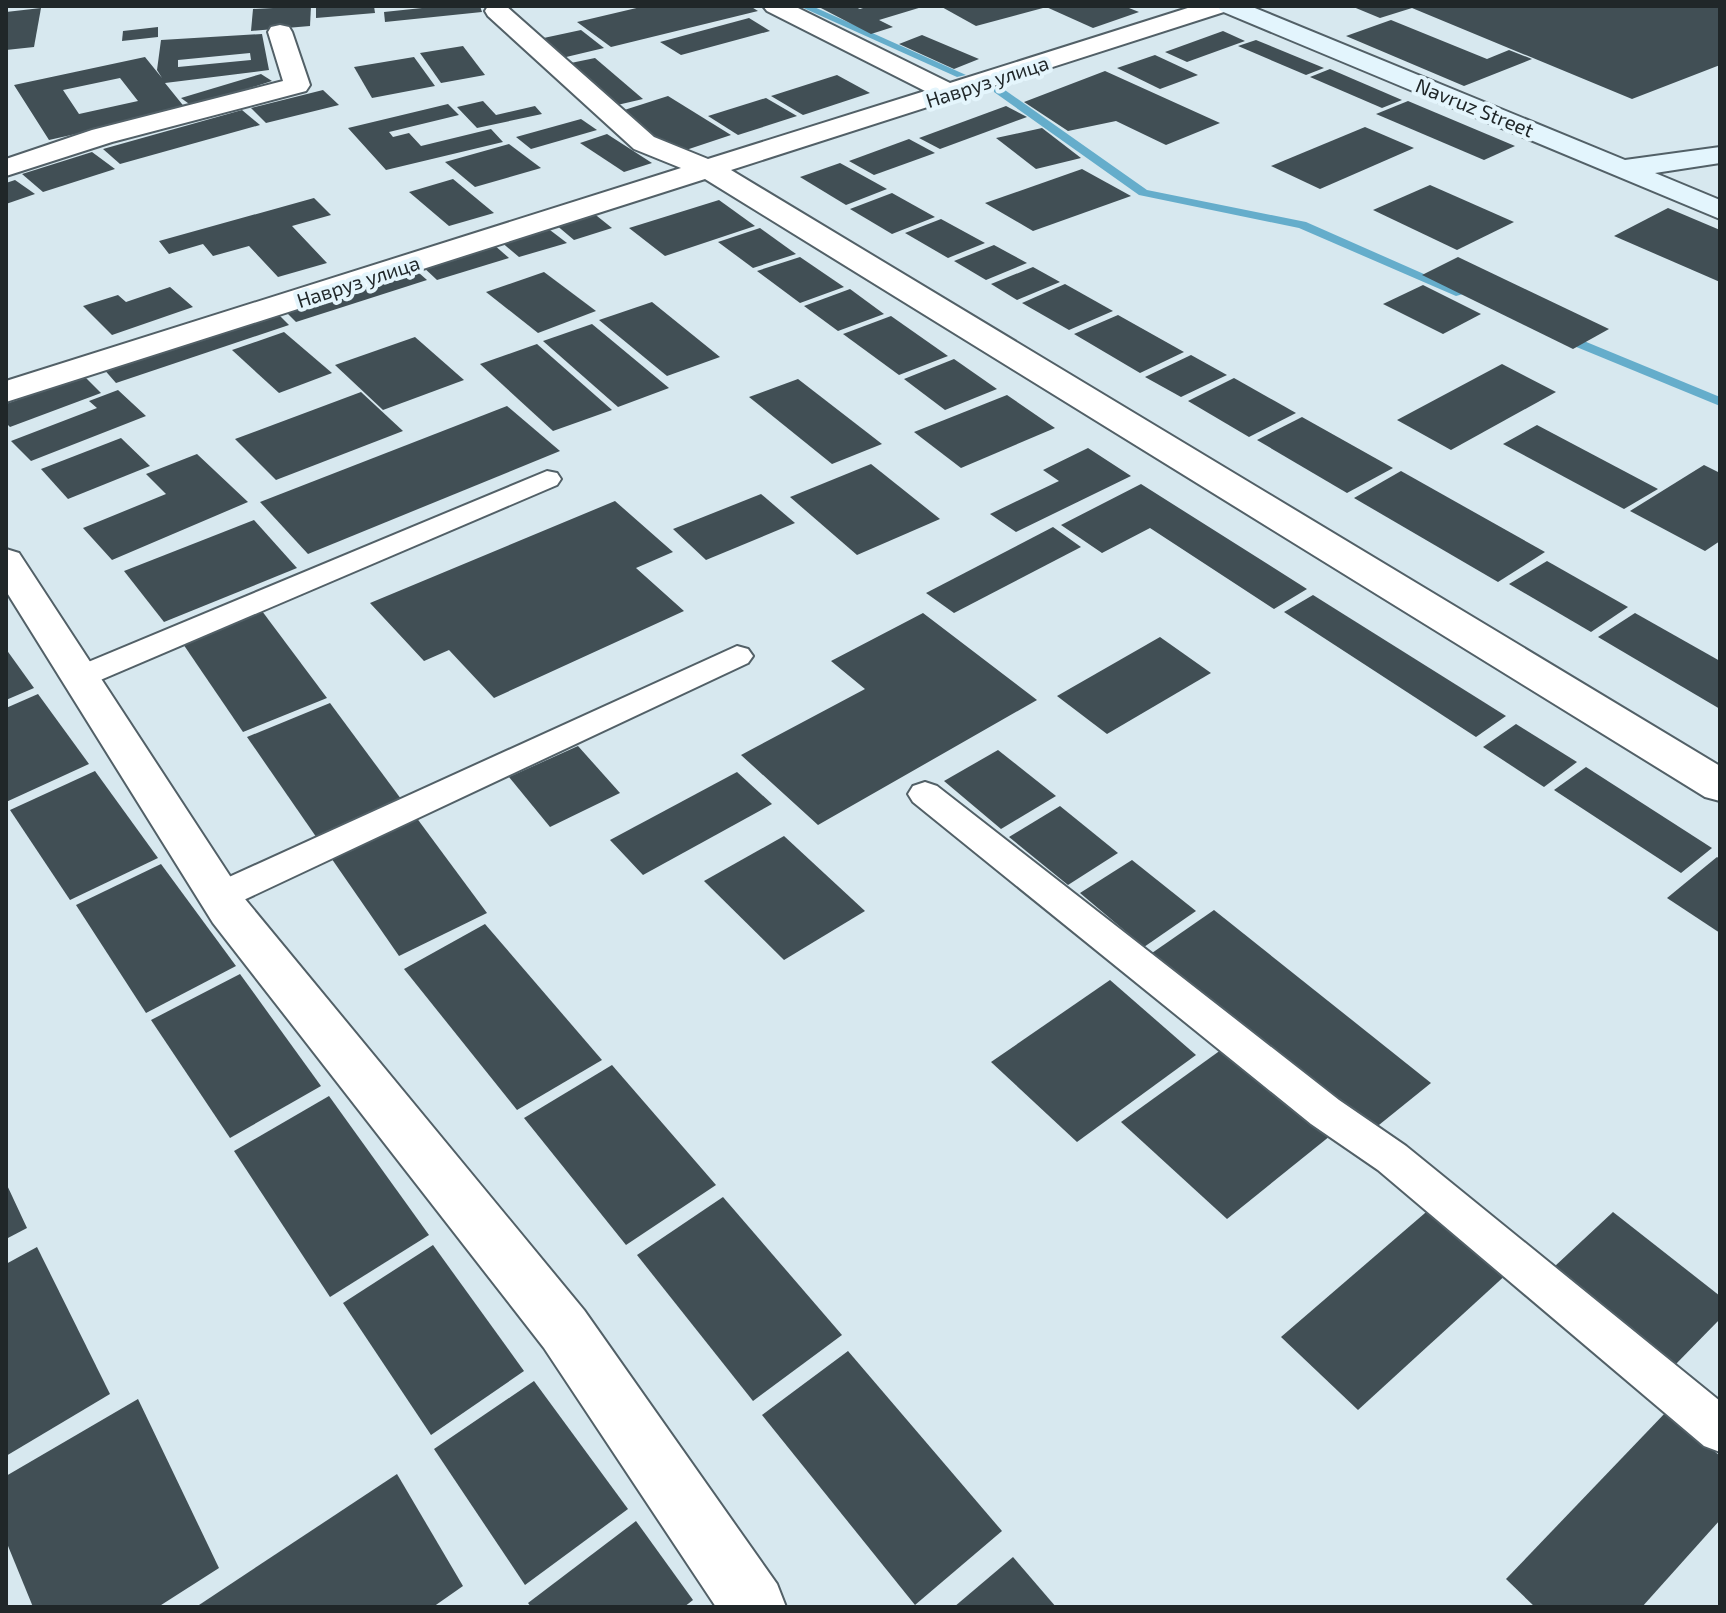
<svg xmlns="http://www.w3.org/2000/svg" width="1726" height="1613" font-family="'Exo 2',sans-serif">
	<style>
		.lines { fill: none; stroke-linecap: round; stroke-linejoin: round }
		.stream { fill: #65adcb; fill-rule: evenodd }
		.building { fill: #414f55; fill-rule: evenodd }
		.lane-casing { stroke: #526067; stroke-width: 4 }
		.street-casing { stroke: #526067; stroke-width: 4 }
		.secondary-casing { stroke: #526067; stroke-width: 4 }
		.lane { fill: #fff; fill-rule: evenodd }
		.street { fill: #fff; fill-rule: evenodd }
		.secondary { fill: #e3f5fd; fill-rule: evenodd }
		.labels { text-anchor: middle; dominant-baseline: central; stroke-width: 8; stroke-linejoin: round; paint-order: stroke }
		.far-street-label { font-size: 20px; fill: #202729; stroke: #e4f5fc }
	</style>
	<rect width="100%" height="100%" fill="#d7e8ef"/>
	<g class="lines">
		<g class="stream">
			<path d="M799,6h13l154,69 -9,2z"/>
			<path d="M994,88h8l145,102 159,32 161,71 -11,3 -157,-68 -160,-33 -145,-103z"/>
			<path d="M1562,332l158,65v9l-163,-67 -2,-3z"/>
		</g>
	</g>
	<g class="building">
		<path d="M311,6l-1,20 -59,5 2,-22z"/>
		<path d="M316,6h58l1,7 -59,5z"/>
		<path d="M441,6h39l2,6 -97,10 -1,-10z"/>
		<path d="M645,6h105l8,5 -147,36 -34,-25z"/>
		<path d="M817,6h36l7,3 9,-3 53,1 -43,13 14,7 -22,7z"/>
		<path d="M940,6h98l5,2 -67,18z"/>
		<path d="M1044,6h80l15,6 -46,16z"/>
		<path d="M1351,6h369v59l-88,34 -220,-91 -32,10z"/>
		<path d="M41,8l-7,39 -28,3v-38z"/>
		<path d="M749,18l21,13 -89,24 -21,-13z"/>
		<path d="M1391,20l96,39 22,-9 23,9 -68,27 -118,-50z"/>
		<path d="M158,27v10l-36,4 1,-10z"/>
		<path d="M581,30l23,18 -42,10 -23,-19z"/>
		<path d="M1223,31l22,10 -58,21 -22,-10z"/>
		<path d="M262,34l7,36 -104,13 21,26 -137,31 -35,-55 131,-28 17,21 -5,-8 4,-30zM250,53l1,7 -73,7v-7zM120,78l18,23 -59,13 -16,-24z"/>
		<path d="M922,35l57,24 -25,10 -55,-25z"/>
		<path d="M1256,40l68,28 -18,7 -68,-29z"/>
		<path d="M463,46l22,29 -44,8 -21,-30z"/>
		<path d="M1155,55l43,20 -38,14 -43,-21z"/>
		<path d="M414,57l21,29 -63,12 -18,-31z"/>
		<path d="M595,58l48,41 -30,7 -47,-42z"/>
		<path d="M1330,69l72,31 -20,8 -72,-31z"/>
		<path d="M1105,71l115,52 -54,22 -50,-24 -48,10 -44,-29z"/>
		<path d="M261,74l11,7 -80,25 -11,-8z"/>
		<path d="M837,75l33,18 -67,22 -32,-19z"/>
		<path d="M323,90l16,15 -73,18 -15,-15z"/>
		<path d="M668,96l63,39 -54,18 -62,-40z"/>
		<path d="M766,98l31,18 -59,19 -30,-19z"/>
		<path d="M483,101l13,14 39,-9 7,8 -65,14 -20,-21z"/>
		<path d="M1408,101l107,45 -31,14 -108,-46z"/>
		<path d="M448,104l11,11 -70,17 4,5 16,-4 12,13 70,-17 12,13 -117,28 -38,-42z"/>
		<path d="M1006,106l21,11 -87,32 -21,-11z"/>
		<path d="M242,110l18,15 -140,39 -17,-15z"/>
		<path d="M581,119l16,11 -66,19 -15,-12z"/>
		<path d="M1365,127l49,21 -94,41 -49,-23z"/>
		<path d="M1042,128l39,30 -45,11 -40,-31z"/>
		<path d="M607,134l45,29 -28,9 -44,-29z"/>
		<path d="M909,139l26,14 -61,22 -25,-14z"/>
		<path d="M509,144l32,24 -66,19 -30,-25z"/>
		<path d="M92,152l23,17 -72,23 -21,-18z"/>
		<path d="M840,163l47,26 -41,16 -46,-28z"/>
		<path d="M1082,169l49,27 -98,35 -48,-28z"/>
		<path d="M453,179l41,34 -45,13 -40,-34z"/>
		<path d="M15,180l20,14 -29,10v-21z"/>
		<path d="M1430,185l84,37 -57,28 -84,-40z"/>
		<path d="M892,193l43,24 -43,17 -42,-25z"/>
		<path d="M314,198l17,17 -39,11 35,37 -49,14 -29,-31 -36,10 -10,-12 -34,10 -10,-13z"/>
		<path d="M719,200l36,26 -90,30 -36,-28z"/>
		<path d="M1668,208l52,22v52l-106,-46z"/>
		<path d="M592,212l20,16 -38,12 -19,-16z"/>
		<path d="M941,219l44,24 -37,15 -43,-25z"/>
		<path d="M546,227l21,16 -48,14 -19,-16z"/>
		<path d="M760,228l36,26 -43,14 -35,-26z"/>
		<path d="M493,244l16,14 -72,22 -16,-15z"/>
		<path d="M994,245l33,18 -41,17 -32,-19z"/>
		<path d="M800,257l44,30 -44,16 -43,-32z"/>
		<path d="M1458,257l151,72 -36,20 -151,-74z"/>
		<path d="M411,266l16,14 -131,42 -14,-14z"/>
		<path d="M1033,267l27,15 -43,18 -26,-16z"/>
		<path d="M544,272l52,39 -58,22 -52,-41z"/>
		<path d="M1065,284l48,27 -44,19 -47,-27z"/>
		<path d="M1423,285l58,29 -38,20 -60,-30z"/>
		<path d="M170,287l23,20 -81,28 -29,-29 35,-11 8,7z"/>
		<path d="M850,289l34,25 -46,17 -34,-25z"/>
		<path d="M652,302l68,55 -53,19 -68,-56z"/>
		<path d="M274,310l15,15 -173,58 -14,-16z"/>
		<path d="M1118,315l66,37 -44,21 -66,-39z"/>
		<path d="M891,316l57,40 -49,19 -56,-41z"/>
		<path d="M592,324l77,64 -51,19 -75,-66z"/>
		<path d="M284,332l48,41 -53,20 -47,-43z"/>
		<path d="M415,337l49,43 -81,30 -48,-45z"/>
		<path d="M537,344l75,66 -59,21 -73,-67z"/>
		<path d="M1191,355l36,20 -46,22 -36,-20z"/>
		<path d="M954,359l43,30 -52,21 -41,-31z"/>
		<path d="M1502,364l54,28 -105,58 -54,-30z"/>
		<path d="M84,376l17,17 -91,34 -4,-4v-19z"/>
		<path d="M1234,378l62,35 -47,24 -61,-36z"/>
		<path d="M798,379l84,65 -50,20 -83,-67z"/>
		<path d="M118,390l28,26 -115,45 -20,-20 86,-33 -8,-7z"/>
		<path d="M361,392l42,39 -127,49 -41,-41z"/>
		<path d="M1007,395l48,33 -94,40 -47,-36z"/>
		<path d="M507,406l53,45 -252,103 -48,-52z"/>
		<path d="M1302,417l91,51 -46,25 -90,-53z"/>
		<path d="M1537,425l121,64 -34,20 -121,-65z"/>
		<path d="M121,438l29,28 -82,33 -27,-30z"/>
		<path d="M1088,448l43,28 -115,56 -26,-18 69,-33 -16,-11z"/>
		<path d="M197,454l51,48 -136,58 -29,-32 83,-34 -20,-20z"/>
		<path d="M871,464l69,55 -83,36 -67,-58z"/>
		<path d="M1704,465l16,8v68l-15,10 -75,-40z"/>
		<path d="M1401,471l144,81 -47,30 -144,-84z"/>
		<path d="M1141,484l166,105 -33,20 -124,-81 -48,25 -41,-28z"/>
		<path d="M761,494l34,29 -89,37 -33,-31z"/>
		<path d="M615,501l58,51 -37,16 48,43 -190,87 -45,-48 -25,11 -54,-58z"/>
		<path d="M254,520l43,48 -133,54 -40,-51z"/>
		<path d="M1053,527l28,20 -127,66 -28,-20z"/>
		<path d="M1547,561l81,46 -37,25 -82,-48z"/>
		<path d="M1313,595l193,121 -30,21 -192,-125z"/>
		<path d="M259,607l68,91 -84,34 -64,-94z"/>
		<path d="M923,613l114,87 -219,125 -77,-70 124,-66 -34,-28z"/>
		<path d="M1635,613l85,48v48l-122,-72z"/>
		<path d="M1160,637l51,36 -104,61 -50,-38z"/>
		<path d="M6,649l28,39 -28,12z"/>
		<path d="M38,694l51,70 -83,38v-94z"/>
		<path d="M330,703l74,100 -85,38 -72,-104z"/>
		<path d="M1516,724l61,38 -33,25 -61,-40z"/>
		<path d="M578,746l42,47 -70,34 -41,-50z"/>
		<path d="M998,750l58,46 -55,33 -57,-48z"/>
		<path d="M1586,767l126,81 -31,25 -127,-83z"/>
		<path d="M95,771l63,87 -88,42 -60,-90z"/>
		<path d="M737,772l35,32 -129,71 -33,-35z"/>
		<path d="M1060,806l58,47 -50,32 -59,-48z"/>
		<path d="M413,813l74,100 -88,43 -72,-104z"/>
		<path d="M784,836l81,75 -81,49 -80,-79z"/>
		<path d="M1717,857l3,2v74l-53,-35z"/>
		<path d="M1132,860l64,51 -52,36 -64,-54z"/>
		<path d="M161,864l75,102 -90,47 -70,-108z"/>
		<path d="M1214,910l217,173 -62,50 -217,-180z"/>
		<path d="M485,924l117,136 -85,50 -113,-141z"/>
		<path d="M240,974l81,112 -91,52 -79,-118z"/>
		<path d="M1110,980l86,75 -119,87 -86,-80z"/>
		<path d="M1225,1047l105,89 -103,83 -106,-97z"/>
		<path d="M612,1065l104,120 -90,60 -102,-127z"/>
		<path d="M329,1096l100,139 -99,62 -96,-146z"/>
		<path d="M6,1183l21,45 -21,11z"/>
		<path d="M723,1197l119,138 -89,66 -116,-146z"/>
		<path d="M1432,1207l77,65 -151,138 -77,-73z"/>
		<path d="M1613,1212l107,84v23l-46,47 -120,-99z"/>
		<path d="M433,1245l91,126 -93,64 -88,-132z"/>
		<path d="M37,1247l73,147 -104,62v-192z"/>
		<path d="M848,1351l154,180 -87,74 -153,-190z"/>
		<path d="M534,1381l94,128 -103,76 -91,-136z"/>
		<path d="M138,1399l81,169 -61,39h-125l-27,-66v-65z"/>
		<path d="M1667,1411l53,45v64l-78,87h-107l-29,-28z"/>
		<path d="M397,1474l66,112 -30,21h-237z"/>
		<path d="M636,1521l57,79 -9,7h-153l-3,-4z"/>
		<path d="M1013,1557l43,50h-102z"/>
	</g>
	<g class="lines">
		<g class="lane-casing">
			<g id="lane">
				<path d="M547,471l10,2 4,6 -4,6 -466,199 -11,3 -11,-3 -5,-7 5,-7z"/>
				<path d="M737,646l11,3 5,7 -5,7 -515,242 -13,4 -13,-4 -5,-9 5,-9z"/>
				<path d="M925,782l12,4 402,314 67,46 314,255v51l-16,-6 -326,-276 -67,-46 -398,-322 -5,-8 5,-8z"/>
			</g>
		</g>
		<g class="street-casing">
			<g id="street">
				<path d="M488,6h18l148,131 54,22 217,-68 -158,-80 -4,-5h31l156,77 244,-77h37l-4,5 -496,159 989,596v35l-15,-4 -1000,-618 -699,223v-21l675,-213 -47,-19 -146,-133 -3,-5z"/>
				<path d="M280,25l9,2 3,5 18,53 -4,6 -194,51 -106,34v-17l86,-29 191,-49 -15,-49 3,-5z"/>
				<path d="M6,549l13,4 226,346 339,411 193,274 9,23h-70l-172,-259 -331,-425 -207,-332z"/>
			</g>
		</g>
		<g class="secondary-casing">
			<path id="secondary" d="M1217,6h33l375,154 95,-13v16l-65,10 65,27v19l-499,-208z"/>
		</g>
		<use href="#lane" class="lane"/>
		<use href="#street" class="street"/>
		<use href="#secondary" class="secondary"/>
	</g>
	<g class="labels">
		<g class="far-street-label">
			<text transform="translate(987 81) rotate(-18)">Навруз улица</text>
			<text transform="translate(1475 107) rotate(22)">Navruz Street</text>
			<text transform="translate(358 281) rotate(-18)">Навруз улица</text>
		</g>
	</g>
	<rect width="1726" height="1613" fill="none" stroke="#202729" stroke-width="16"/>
</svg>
